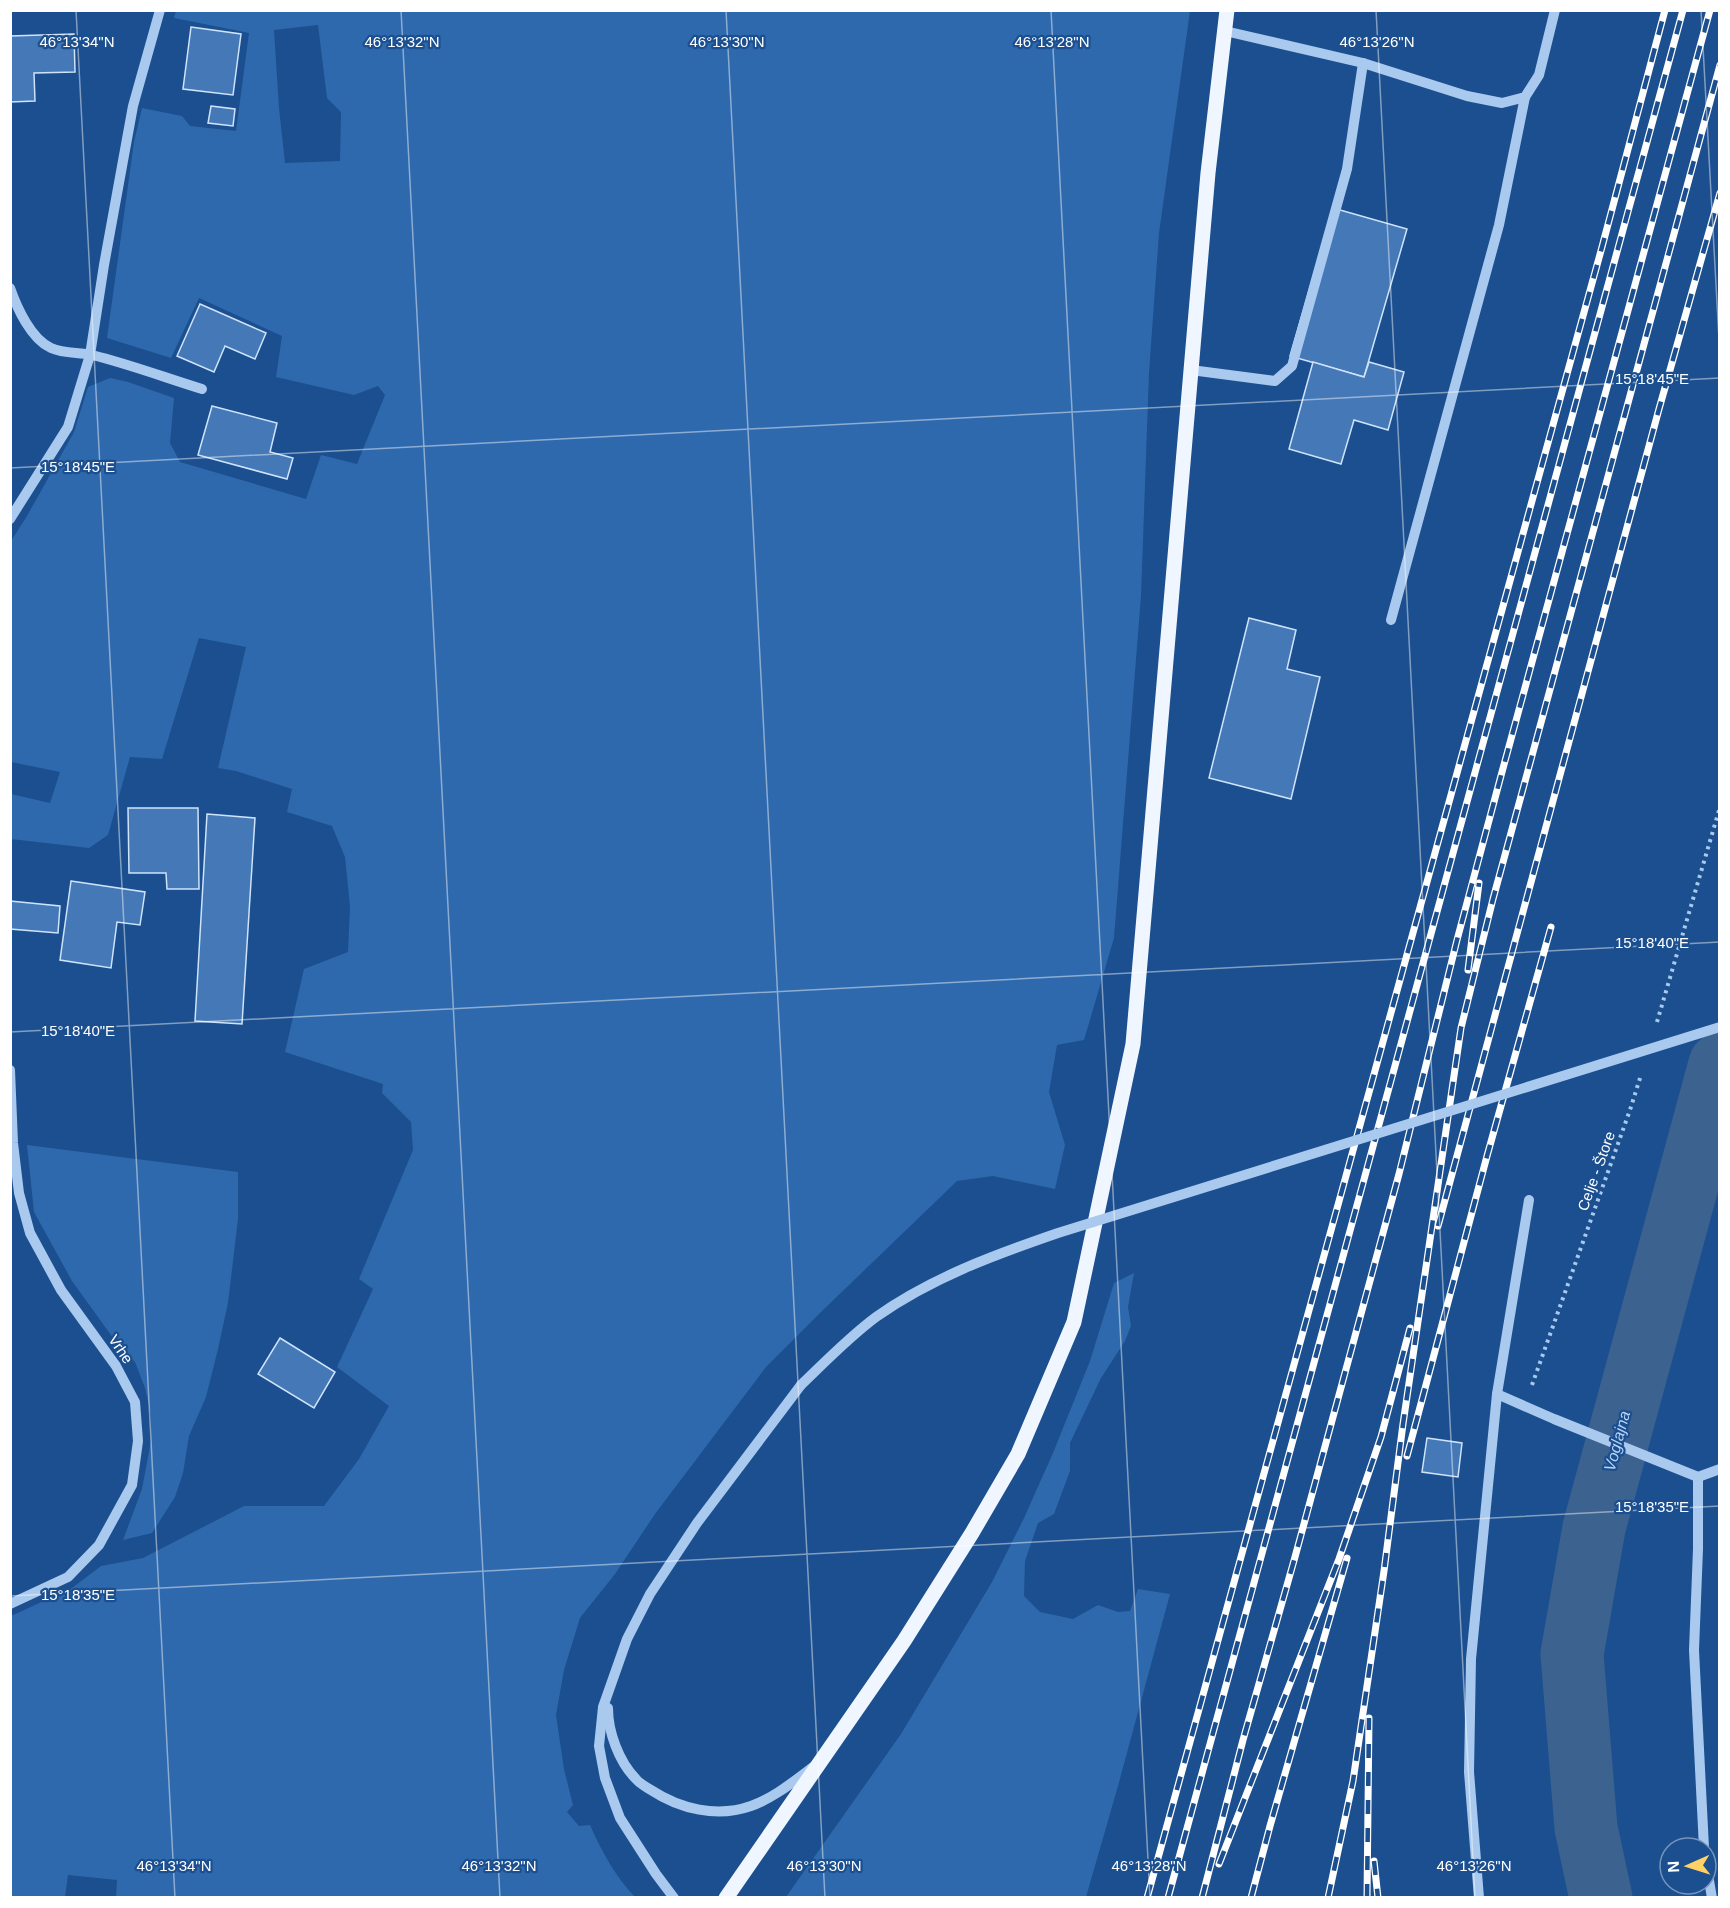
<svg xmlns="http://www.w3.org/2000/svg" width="1730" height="1908" font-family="Arial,sans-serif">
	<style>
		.green { fill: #2e69ad; fill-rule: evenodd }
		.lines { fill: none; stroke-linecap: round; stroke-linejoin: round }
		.river { stroke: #3c6290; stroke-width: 63 }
		.building { fill: #4478b7; stroke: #cfe3fa; stroke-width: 1.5 }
		.path { stroke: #a9c9ee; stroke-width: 4; stroke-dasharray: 3 4.5; stroke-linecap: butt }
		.minor { stroke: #a9c9ee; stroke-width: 10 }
		.major { stroke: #f0f6ff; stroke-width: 15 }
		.rail-casing { stroke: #fff; stroke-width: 7 }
		.rail { stroke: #1b4f8f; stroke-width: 4.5; stroke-dasharray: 14; stroke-linecap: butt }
		.minor-bridge { stroke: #a9c9ee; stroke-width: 10 }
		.ticks { fill: none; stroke: #fff; stroke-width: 1.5; stroke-opacity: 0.45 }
		.labels { text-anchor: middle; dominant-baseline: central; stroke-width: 4.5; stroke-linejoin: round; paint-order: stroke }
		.street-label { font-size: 15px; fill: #fff; stroke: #1b4f8f }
		.water-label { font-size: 16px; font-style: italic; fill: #b5d3f5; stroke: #1b4f8f }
		.ticks-label { font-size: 15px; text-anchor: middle; fill: #fff; stroke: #1b4f8f; stroke-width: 4.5; stroke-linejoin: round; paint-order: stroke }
	</style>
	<rect width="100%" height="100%" fill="#1b4f8f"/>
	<g class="green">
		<path d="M176,11h1014l-31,222 -10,140 -8,223 -27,342 -30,102 -27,5 -8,47 16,53 -10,44 -62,-13 -36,5 -137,132 -54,54 -111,147 -40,60 -35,44 -16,52 -8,45 8,54 9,36 -6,7 12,14 11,-1c12,27 25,51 45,72l-519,1 1,-18 -49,-5 -3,22h-54v-281l61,-28 29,-22 42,-8 101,-52h80l35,-47 30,-53 -52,-39 36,-78 -14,-10 54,-129 -2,-28 -29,-29 1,-9 -98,-32 19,-83 44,-17 2,-45 -5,-50 -13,-31 -45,-14 5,-23 -56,-18 -18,-3 28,-121 -47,-9 -37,121 -32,-2 -22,78 -19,13 -78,-9v-45l39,9 10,-31 -49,-10v-221l16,-25 47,-84 14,-45 22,-9 18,4 46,16 -4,45 10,19 126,37 15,-44 36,9 28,-69 -7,-9 -24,9 -78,-18 6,-41 -83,-38 -28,60 -64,-20 27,-196 8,-34 40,8 8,10 46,5 13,-98 -75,-15zM318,25l9,73 14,14 -1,49 -55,2 -6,-55 -5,-78z"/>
		<path d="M27,1145l211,27v47l-10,84 -10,46 -12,48 -17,39 -6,37 -8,24 -23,36 -29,7 19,-51 9,-48v-26l-6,-27 -10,-26 -14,-13 -49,-68 -38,-69z"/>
		<path d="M1134,1273l-6,34 3,19 -6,15 -24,37 -31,65v28l-16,43 -16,9 -13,38 -1,35 16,16 33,7 25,-14 20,7 12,-1 8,-22 32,5 -52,192 -32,111h-300l115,-163 91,-152 32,-64 29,-65 37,-92 24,-78z"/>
	</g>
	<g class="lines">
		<path class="river" d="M1601,1898l-15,-70 -14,-174 22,-126 126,-464"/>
	</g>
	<g class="building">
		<path d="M191,27l50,7 -8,61 -50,-6z"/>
		<path d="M74,34l1,38 -41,1 1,28 -25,1v-66z"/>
		<path d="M211,106l24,3 -2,17 -25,-3z"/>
		<path d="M1333,208l74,21 -43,148 -74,-21z"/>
		<path d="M200,304l66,29 -11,26 -30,-13 -11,26 -37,-16z"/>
		<path d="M1313,362l51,15 5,-15 35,10 -16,58 -34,-10 -13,44 -52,-15z"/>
		<path d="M212,406l65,17 -7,29 23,6 -6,21 -89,-24z"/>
		<path d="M1249,618l47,12 -9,39 33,8 -29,122 -82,-21z"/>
		<path d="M128,808h70l1,81h-32l-1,-16h-37z"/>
		<path d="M207,814l48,4 -13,206 -47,-3z"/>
		<path d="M71,881l74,11 -5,33 -23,-3 -6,46 -51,-8z"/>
		<path d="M10,901l50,5 -2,27 -48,-4z"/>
		<path d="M280,1338l55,34 -21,36 -56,-34z"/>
		<path d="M1427,1438l35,5 -4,34 -36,-5z"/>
	</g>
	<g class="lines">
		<g class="path">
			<path d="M1657,1022l63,-215"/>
			<path d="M1532,1385l98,-275 11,-35"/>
		</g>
		<g class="minor">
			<path d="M1363,63l104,33 35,7 23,-6 14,-22 16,-65"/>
			<path d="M10,288c7,20 21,51 41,60 13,6 27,4 41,7 37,9 74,23 110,34"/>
			<path d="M1191,370l84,11 17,-15 55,-197 16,-106 -138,-32"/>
			<path d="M10,519l58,-92 22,-72 14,-90 29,-159 27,-96"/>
			<path d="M1391,620l108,-395 26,-128"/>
			<path d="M10,1070l3,73 6,50 11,40 31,57 55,76 19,36 3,39 -6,44 -33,60 -31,32 -58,27"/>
			<path d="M1497,1394l57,25 144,58 22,-8"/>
			<path d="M1698,1477v72l-4,101 10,198"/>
			<path d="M608,1708c0,24 11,54 28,71 4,5 10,8 15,11 29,19 66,28 100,16 23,-8 43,-25 62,-39"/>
			<path d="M1706,1863l6,35"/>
			<path d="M674,1898l-18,-24 -36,-56 -15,-40 -6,-32 4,-39 24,-68 23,-45 47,-71 104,-138"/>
			<path d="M1479,1898l-10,-126 2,-113 26,-265 32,-194"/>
		</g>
		<path class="major" d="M726,1898l178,-257 68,-108 46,-79 56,-132 59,-278 75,-871 19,-163"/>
		<g class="rail-casing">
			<g id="rail">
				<path d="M1468,970l11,-87"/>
				<path d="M1438,1226l221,-817 61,-216"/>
				<path d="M1407,1456l80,-300 64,-229"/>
				<path d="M1374,1861l4,37"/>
				<path d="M1219,1864l120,-305 42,-122 29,-109"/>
				<path d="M1147,1898l455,-1651 63,-237"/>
				<path d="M1168,1898l515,-1888"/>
				<path d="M1202,1898l41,-158 52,-183 104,-383 58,-234 45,-168 208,-762"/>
				<path d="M1251,1898l19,-72 77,-268"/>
				<path d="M1328,1898l25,-117 31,-210 19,-147 58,-396 32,-129 227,-834"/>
				<path d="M1367,1898l2,-180"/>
			</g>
		</g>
		<use href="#rail" class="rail"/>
		<path class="minor-bridge" d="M801,1385c24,-23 48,-48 75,-68 55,-39 118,-62 182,-84l662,-206"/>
	</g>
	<path class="ticks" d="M76,10l99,1888M401,10l99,1888M726,10l99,1888M1051,10l99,1888M1376,10l99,1888M1701,10l19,348M10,468l1710,-90M10,1032l1710,-90M10,1596l1710,-90"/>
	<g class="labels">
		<g class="street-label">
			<text transform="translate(1596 1171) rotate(-70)">Celje - Štore</text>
			<text transform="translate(121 1349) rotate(56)">Vrhe</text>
		</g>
		<g class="water-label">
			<text transform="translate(1617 1441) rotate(-75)">Voglajna</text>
		</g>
	</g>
	<g class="ticks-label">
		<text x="77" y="47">46°13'34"N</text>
		<text x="402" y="47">46°13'32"N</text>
		<text x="727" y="47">46°13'30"N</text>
		<text x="1052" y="47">46°13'28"N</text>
		<text x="1377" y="47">46°13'26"N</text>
		<text x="1652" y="384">15°18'45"E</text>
		<text x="78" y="472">15°18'45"E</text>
		<text x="1652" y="948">15°18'40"E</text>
		<text x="78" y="1036">15°18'40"E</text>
		<text x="1652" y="1512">15°18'35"E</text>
		<text x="78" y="1600">15°18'35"E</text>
		<text x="174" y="1871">46°13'34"N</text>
		<text x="499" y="1871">46°13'32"N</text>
		<text x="824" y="1871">46°13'30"N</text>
		<text x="1149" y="1871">46°13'28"N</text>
		<text x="1474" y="1871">46°13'26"N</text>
	</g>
	<rect width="1730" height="1908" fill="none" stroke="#ffffff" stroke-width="24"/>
	<g transform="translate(1688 1866) rotate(267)"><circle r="28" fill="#1b4f8f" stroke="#7695bc" stroke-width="1.5"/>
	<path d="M0-4.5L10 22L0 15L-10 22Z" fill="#ffd166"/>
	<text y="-9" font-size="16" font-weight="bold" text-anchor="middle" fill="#ffffff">N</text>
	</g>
</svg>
